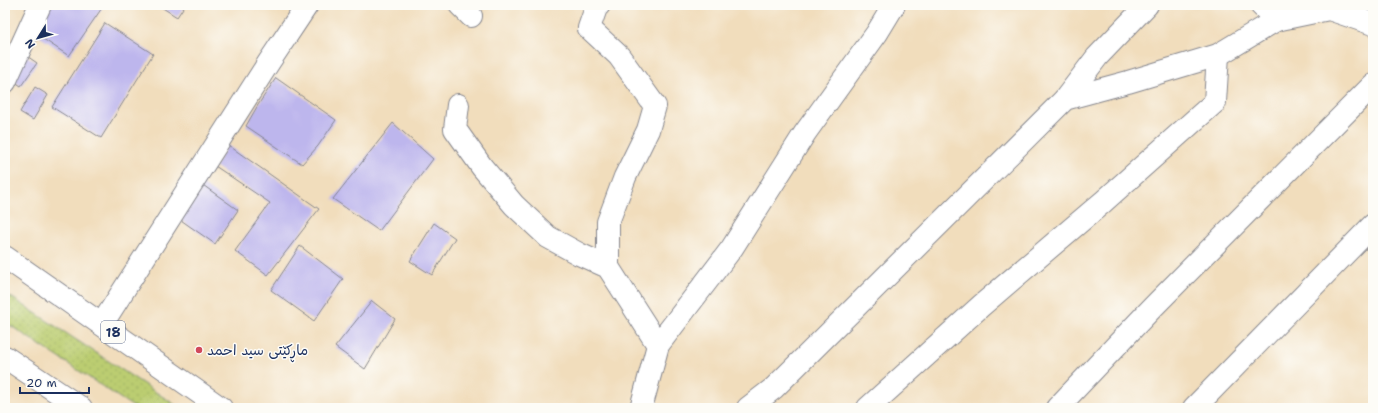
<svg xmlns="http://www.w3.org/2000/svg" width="1378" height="413" font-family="'Shantell Sans','Playpen Sans Arabic',sans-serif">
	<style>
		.park { fill: url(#park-dots); stroke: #6b7e68 }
		.building { fill: #bdb6ed }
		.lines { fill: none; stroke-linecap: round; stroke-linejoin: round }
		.minor-casing { stroke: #86868d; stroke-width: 24 }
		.highway-casing { stroke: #86868d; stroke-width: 24 }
		.minor { stroke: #fff; stroke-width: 22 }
		.highway { stroke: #fff; stroke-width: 22 }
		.poi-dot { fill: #d1495b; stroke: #fdfcf7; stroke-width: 1.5 }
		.labels { text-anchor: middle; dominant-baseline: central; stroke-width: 3; stroke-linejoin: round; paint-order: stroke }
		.shield { fill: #fdfcf7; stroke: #5f6c8c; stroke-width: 1 }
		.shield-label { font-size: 13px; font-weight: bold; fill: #1b2f5e }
		.poi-label { font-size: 14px; fill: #1b2f5e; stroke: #fdfcf7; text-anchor: start }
	</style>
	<defs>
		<pattern id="park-dots" width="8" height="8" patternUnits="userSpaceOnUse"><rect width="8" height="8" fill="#bbcd71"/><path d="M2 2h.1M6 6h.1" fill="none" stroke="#a0b064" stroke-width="1.8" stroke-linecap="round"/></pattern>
	</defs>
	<rect width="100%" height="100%" fill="#fdfcf7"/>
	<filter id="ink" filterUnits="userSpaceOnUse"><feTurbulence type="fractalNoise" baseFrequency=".025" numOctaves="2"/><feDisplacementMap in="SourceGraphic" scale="8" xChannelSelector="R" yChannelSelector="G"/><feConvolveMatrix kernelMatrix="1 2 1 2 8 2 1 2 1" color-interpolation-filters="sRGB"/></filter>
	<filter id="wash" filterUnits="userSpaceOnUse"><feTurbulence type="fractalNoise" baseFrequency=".012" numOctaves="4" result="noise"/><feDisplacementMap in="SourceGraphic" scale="16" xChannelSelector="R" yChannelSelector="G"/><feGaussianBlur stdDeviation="0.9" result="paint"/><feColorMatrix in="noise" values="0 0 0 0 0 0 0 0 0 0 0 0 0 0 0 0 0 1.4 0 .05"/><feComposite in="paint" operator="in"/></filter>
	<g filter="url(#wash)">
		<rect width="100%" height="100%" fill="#f1ddbc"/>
		<path class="park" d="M5,293l175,115h-45l-130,-86z"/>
		<g id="blocks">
			<g class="building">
				<path d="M48,5h56l-35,51 -38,-25z"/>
				<path d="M158,5h27l-8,12z"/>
				<path d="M105,23l48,31 -52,84 -49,-31z"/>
				<path d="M24,54l13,9 -16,23 -13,-9z"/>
				<path d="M276,78l60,42 -18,26 -16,18 -56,-38 12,-21z"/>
				<path d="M35,87l13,8 -15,25 -13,-8z"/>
				<path d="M393,123l40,36 -54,72 -46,-32z"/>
				<path d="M228,145l91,64 -51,66 -33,-24 35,-48 -55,-37z"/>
				<path d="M200,183l38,27 -23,34 -37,-26z"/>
				<path d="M434,223l21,15 -23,37 -22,-14z"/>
				<path d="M300,246l43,33 -29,42 -43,-31z"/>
				<path d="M372,301l23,18 -30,50 -30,-22z"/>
			</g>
		</g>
	</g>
	<g filter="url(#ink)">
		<use href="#blocks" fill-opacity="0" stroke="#86868d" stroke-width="1"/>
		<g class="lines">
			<g class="minor-casing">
				<g id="minor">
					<path d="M460,5l11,11"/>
					<path d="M599,5l-3,3 -7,20 30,28 36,50 -7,24 -23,47 -17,45v45"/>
					<path d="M1261,5l15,15"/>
					<path d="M5,82l35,-77"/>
					<path d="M1065,99l32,-42 50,-52"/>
					<path d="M458,105l-3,24 27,38 32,38 34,32 31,17 29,13 50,78"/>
					<path d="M102,324l167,-262 38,-57"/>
					<path d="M641,408l17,-63 74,-97 73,-115 72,-100 17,-28"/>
					<path d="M748,408l26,-20 291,-289 63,-17 90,-27 58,-35 53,-11 44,15"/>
					<path d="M868,408l114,-103 121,-103 112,-100 3,-47"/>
					<path d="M1057,408l96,-101 220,-222"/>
					<path d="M1194,408l179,-183"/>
				</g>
			</g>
			<g class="highway-casing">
				<g id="highway">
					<path d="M5,257l216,151"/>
					<path d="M5,357l76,51"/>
				</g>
			</g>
			<use href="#minor" class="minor"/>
			<use href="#highway" class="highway"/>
		</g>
	</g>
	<circle class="poi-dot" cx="199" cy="350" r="4"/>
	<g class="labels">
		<rect class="shield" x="101" y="321" width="24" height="22" rx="3"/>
		<g class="shield-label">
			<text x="113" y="332">18</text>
		</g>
		<g class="poi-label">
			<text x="207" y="350">ماڕکێتی سید احمد</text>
		</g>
	</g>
	<rect width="1378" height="413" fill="none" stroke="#fdfcf7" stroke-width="20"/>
	<g transform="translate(38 38) rotate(233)" stroke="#fdfcf7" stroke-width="3" paint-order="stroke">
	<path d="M0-3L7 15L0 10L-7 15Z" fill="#1b2f5e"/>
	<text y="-6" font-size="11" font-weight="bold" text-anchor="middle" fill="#1b2f5e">N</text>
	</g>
	<path d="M20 387v6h69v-6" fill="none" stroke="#1b2f5e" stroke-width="2"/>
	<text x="26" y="387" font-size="12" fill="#1b2f5e" stroke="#fdfcf7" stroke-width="3" paint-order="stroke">20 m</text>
</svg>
